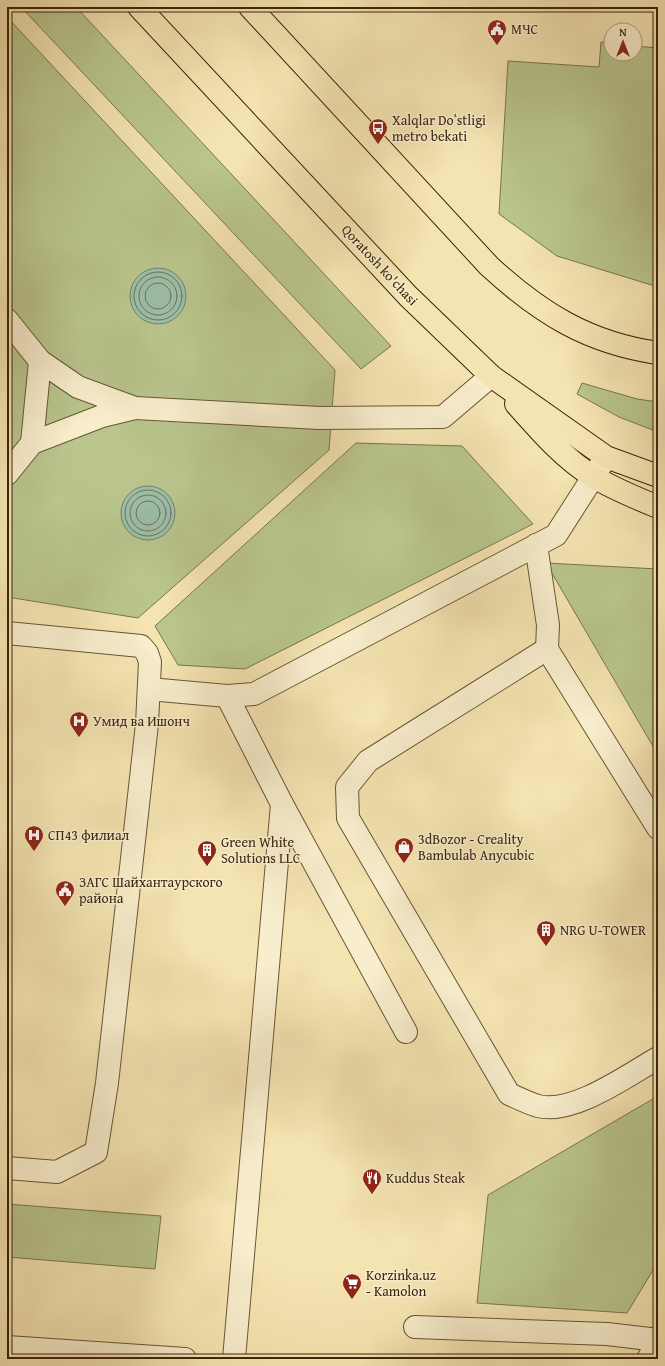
<svg xmlns="http://www.w3.org/2000/svg" width="665" height="1366" font-family="'Gentium Book Plus',serif">
	<style>
		.green { fill: #b9c58d; stroke: #7a754c }
		.water { fill: #9cbfa9; stroke: #75816a }
		.lines { fill: none; stroke-linecap: round; stroke-linejoin: round }
		.shore { stroke: #6b725a; stroke-width: 1 }
		.minor-casing { stroke: #685535; stroke-width: 24 }
		.major-casing { stroke: #3a250c; stroke-width: 24 }
		.minor { stroke: #f8edcc; stroke-width: 22 }
		.major { stroke: #f4e4b1; stroke-width: 22 }
		.labels { text-anchor: middle; dominant-baseline: central; stroke-width: 3; stroke-linejoin: round; paint-order: stroke }
		.poi-label { font-size: 14px; fill: #3a250c; stroke: #f8edcc; text-anchor: start }
		.street-label { font-size: 14px; fill: #3a250c; stroke: #f8edcc }
	</style>
	<rect width="100%" height="100%" fill="#f4e4b1"/>
	<filter id="stains"><feTurbulence type="fractalNoise" baseFrequency=".005" numOctaves="4"/><feColorMatrix values="0 0 0 0 .2 0 0 0 0 .09 0 0 0 0 .02 0 0 0 .5 -.17"/></filter>
	<radialGradient id="worn" r=".72"><stop offset=".6" stop-color="#630" stop-opacity="0"/><stop offset="1" stop-color="#630" stop-opacity=".3"/></radialGradient>
	<g class="green">
		<path d="M21,7h55l315,339 -30,23z"/>
		<path d="M7,17l328,353 -6,80 -191,168 -131,-21z"/>
		<path d="M601,42l10,1v11h24v-8l23,2v239l-101,-31 -58,-42 9,-153 91,6z"/>
		<path d="M582,383l55,16 21,3v30l-39,-15 -42,-23z"/>
		<path d="M356,443l106,3 71,78 -288,145 -67,-4 -23,-39z"/>
		<path d="M546,563l112,6v186z"/>
		<path d="M658,1096v166l-31,51 -150,-10 11,-108z"/>
		<path d="M7,1204l154,12 -6,53 -148,-12z"/>
		<path d="M436,1354l100,5h-100z"/>
	</g>
	<g class="water">
		<circle cx="158" cy="296" r="28"/>
		<circle cx="148" cy="513" r="27"/>
	</g>
	<g class="lines">
		<g class="shore">
			<circle cx="158" cy="296" r="24"/>
			<circle cx="158" cy="296" r="19"/>
			<circle cx="158" cy="296" r="13"/>
			<circle cx="148" cy="513" r="23"/>
			<circle cx="148" cy="513" r="18"/>
			<circle cx="148" cy="513" r="12"/>
		</g>
		<g class="minor-casing">
			<g id="minor">
				<path d="M7,320l33,41 38,26 57,21 184,10 124,-1 48,-41"/>
				<path d="M32,443l8,-82"/>
				<path d="M7,474l25,-31 70,-27 33,-8"/>
				<path d="M536,545l12,80 -1,24 111,179"/>
				<path d="M7,633l134,13 6,7 3,9 -3,62 -40,359 -11,69 -39,20 -50,-4"/>
				<path d="M547,649l-179,112 -21,26 1,31 161,276c9,4 19,9 29,12 35,9 90,-31 120,-48"/>
				<path d="M149,689l78,7 27,-2 302,-159 48,-75"/>
				<path d="M227,696l55,108 -48,555"/>
				<path d="M282,804l124,228"/>
				<path d="M415,1327l192,7 51,6"/>
				<path d="M7,1347l178,12"/>
				<path d="M648,1359l10,-18"/>
			</g>
		</g>
		<g class="major-casing">
			<g id="major">
				<path d="M139,7l269,289 83,80 115,81 52,19"/>
				<path d="M250,7l239,259c51,47 99,77 169,87"/>
				<path d="M516,404c23,26 48,55 78,73 20,12 42,21 64,30"/>
			</g>
		</g>
		<use href="#minor" class="minor"/>
		<use href="#major" class="major"/>
	</g>
	<defs>
		<g id="civic-pin" transform="scale(1)"><path d="M0 17L-7.5 6A9.5 9.5 0 1 1 7.5 6Z" fill="#8f2418" stroke="#f8edcc"/><path d="M-.6-6.5H3V-4.5H.6V-3L4-1V1h2V6H-6V1h2V-1L-.6-3ZM-1.2 2.5V6h2.4V2.5Z" fill="#fff"/></g>
		<g id="bus-pin" transform="scale(1)"><path d="M0 17L-7.5 6A9.5 9.5 0 1 1 7.5 6Z" fill="#8f2418" stroke="#f8edcc"/><path d="M-5-6H5V4H4V6H2V4H-2V6H-4V4H-5ZM-3.5-4V0h7V-4ZM-3.5 1.2v1.5H-2V1.2ZM2 1.2v1.5H3.5V1.2Z" fill="#fff"/></g>
		<g id="hospital-pin" transform="scale(1)"><path d="M0 17L-7.5 6A9.5 9.5 0 1 1 7.5 6Z" fill="#8f2418" stroke="#f8edcc"/><path d="M-5-5h3v3.5h4V-5h3V5h-3V1.5h-4V5h-3Z" fill="#fff"/></g>
		<g id="shop-pin" transform="scale(1)"><path d="M0 17L-7.5 6A9.5 9.5 0 1 1 7.5 6Z" fill="#8f2418" stroke="#f8edcc"/><path d="M-5-2.5h2.3a2.7 3.5 0 0 1 5.4 0H5L5.5 6h-11ZM-1.5-2.5h3a1.5 2.3 0 0 0-3 0Z" fill="#fff"/></g>
		<g id="building-pin" transform="scale(1)"><path d="M0 17L-7.5 6A9.5 9.5 0 1 1 7.5 6Z" fill="#8f2418" stroke="#f8edcc"/><path d="M-4-6H4V6H1V3H-1V6H-4ZM-2.5-4.3h1.7v1.8h-1.7ZM.8-4.3h1.7v1.8H.8ZM-2.5-1h1.7V.8h-1.7ZM.8-1h1.7V.8H.8Z" fill="#fff"/></g>
		<g id="restaurant-pin" transform="scale(1)"><path d="M0 17L-7.5 6A9.5 9.5 0 1 1 7.5 6Z" fill="#8f2418" stroke="#f8edcc"/><path d="M-5-6h1v4h1v-4h1v4h1v-4h1v5L-1.5 .5V6h-2V.5L-5-1ZM5-6V6H3V1.5H1.5Q1.5-4 5-6Z" fill="#fff"/></g>
		<g id="supermarket-pin" transform="scale(1)"><path d="M0 17L-7.5 6A9.5 9.5 0 1 1 7.5 6Z" fill="#8f2418" stroke="#f8edcc"/><path d="M-6-5.5h2.5l.6 2H6L4.5 2H-2.5L-4.4-4H-6ZM-1.5 3.2a1.3 1.3 0 1 0 .1 0ZM3 3.2a1.3 1.3 0 1 0 .1 0Z" fill="#fff"/></g>
	</defs>
	<g fill-rule="evenodd">
		<use href="#civic-pin" x="497" y="29"/>
		<use href="#bus-pin" x="378" y="128"/>
		<use href="#hospital-pin" x="79" y="721"/>
		<use href="#hospital-pin" x="34" y="835"/>
		<use href="#shop-pin" x="404" y="847"/>
		<use href="#building-pin" x="207" y="850"/>
		<use href="#civic-pin" x="65" y="890"/>
		<use href="#building-pin" x="546" y="930"/>
		<use href="#restaurant-pin" x="372" y="1178"/>
		<use href="#supermarket-pin" x="352" y="1283"/>
	</g>
	<g class="labels">
		<g class="poi-label">
			<text x="511" y="29">МЧС</text>
			<text x="392" y="120">Xalqlar Doʻstligi<tspan x="392" dy="16">metro bekati</tspan></text>
			<text x="93" y="721">Умид ва Ишонч</text>
			<text x="48" y="835">СП43 филиал</text>
			<text x="418" y="839">3dBozor - Creality<tspan x="418" dy="16">Bambulab Anycubic</tspan></text>
			<text x="221" y="842">Green White<tspan x="221" dy="16">Solutions LLC</tspan></text>
			<text x="79" y="882">ЗАГС Шайхантаурского<tspan x="79" dy="16">района</tspan></text>
			<text x="560" y="930">NRG U-TOWER</text>
			<text x="386" y="1178">Kuddus Steak</text>
			<text x="366" y="1275">Korzinka.uz<tspan x="366" dy="16">- Kamolon</tspan></text>
		</g>
		<g class="street-label">
			<text transform="translate(380 265) rotate(47)">Qoratosh ko'chasi</text>
		</g>
	</g>
	<rect width="665" height="1366" fill="none" stroke="#f4e4b1" stroke-width="24"/>
	<rect x="8" y="8" width="649" height="1350" fill="none" stroke="#3a250c" stroke-width="2"/>
	<rect x="12" y="12" width="641" height="1342" fill="none" stroke="#3a250c"/>
	<g transform="translate(623 42)"><circle r="19" fill="#f8edcc" stroke="#ac9d7f"/>
	<path d="M0-3L7 15L0 10L-7 15Z" fill="#8f2418"/>
	<text y="-6" font-size="11" font-weight="bold" text-anchor="middle" fill="#3a250c">N</text>
	</g>
	<rect width="100%" height="100%" filter="url(#stains)"/>
	<rect width="100%" height="100%" fill="url(#worn)"/>
</svg>
